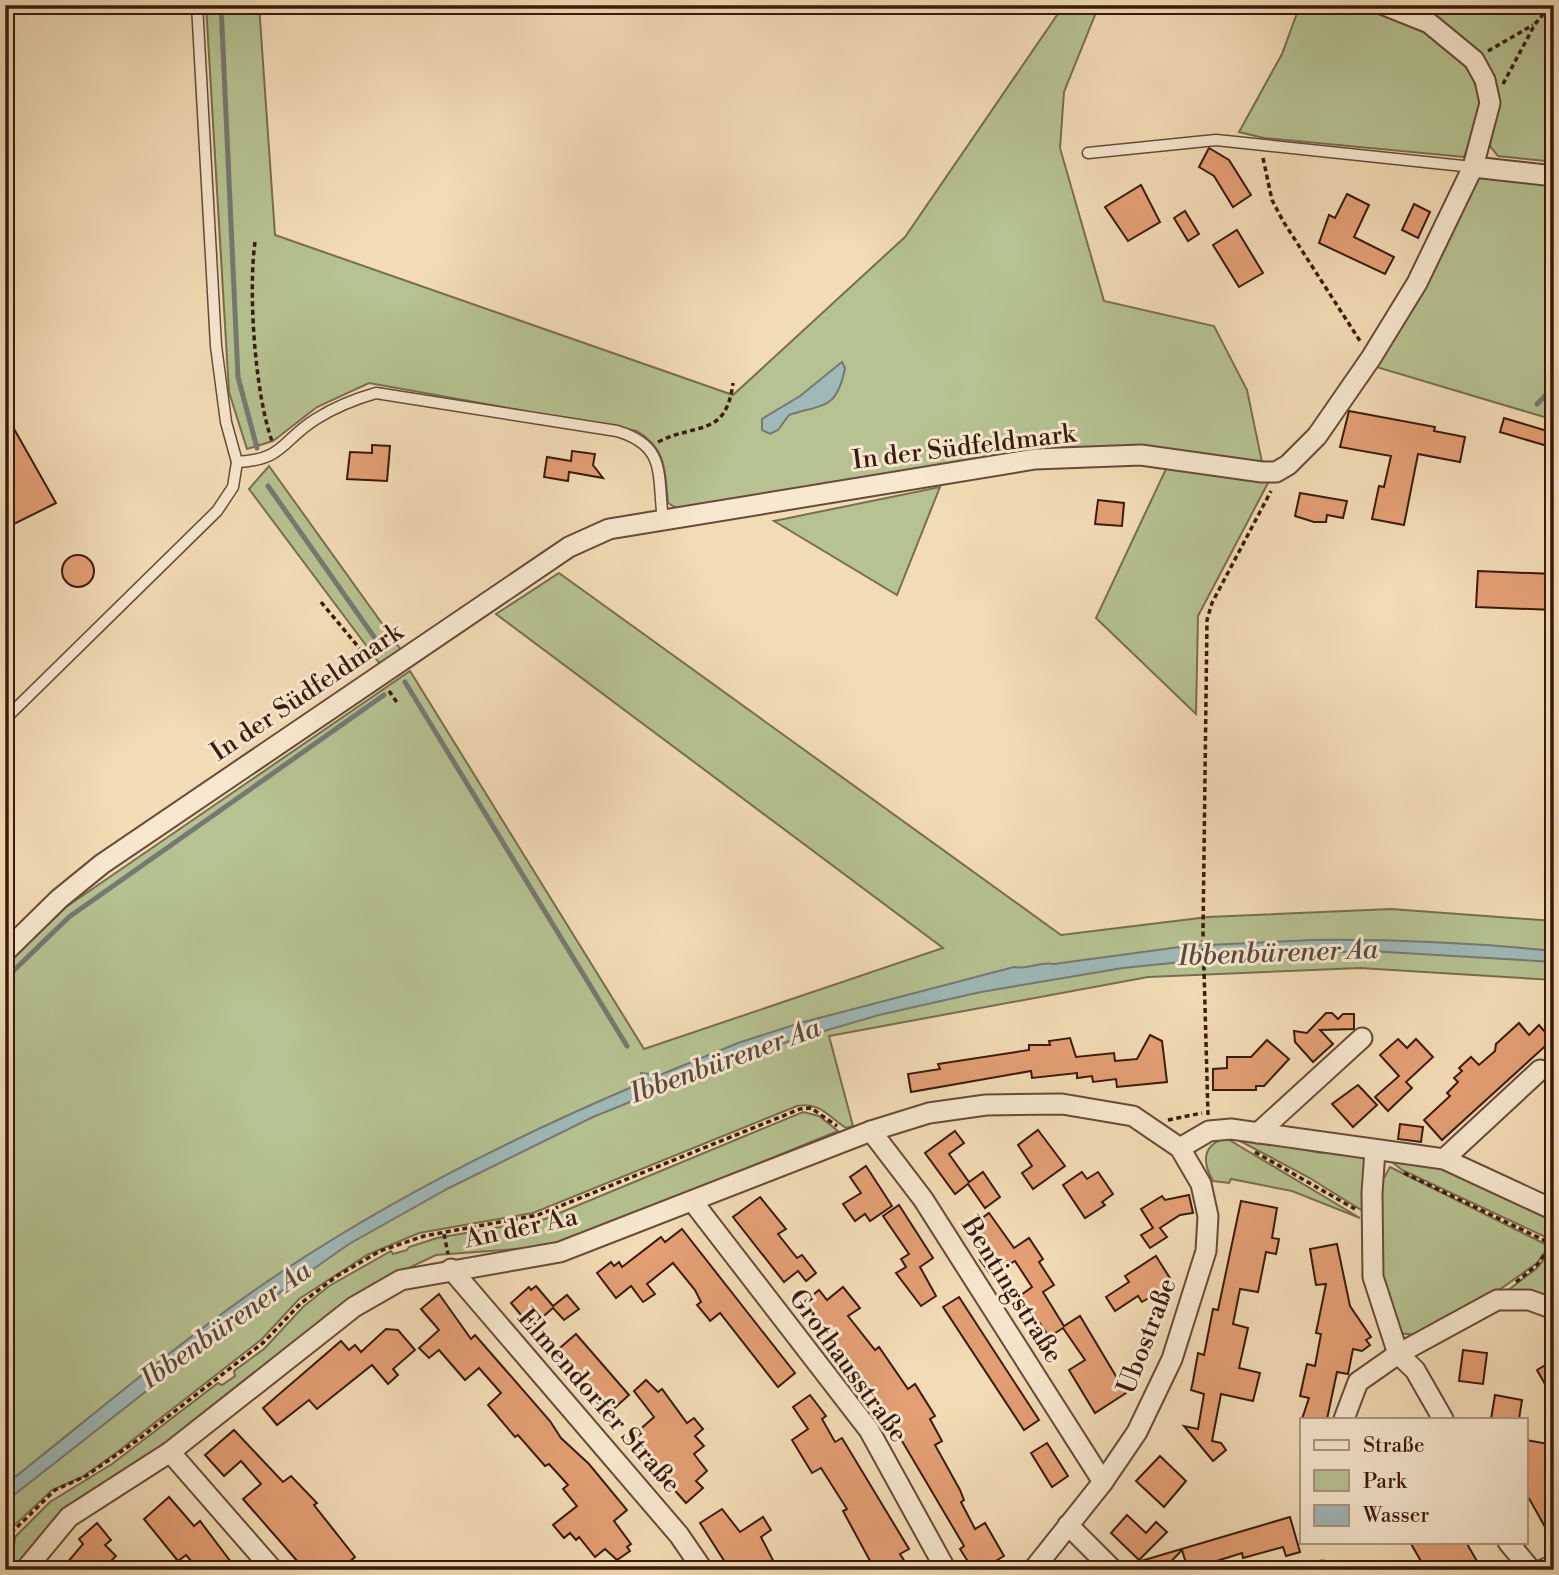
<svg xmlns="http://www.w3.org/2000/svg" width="1559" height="1575" font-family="'Libre Bodoni',serif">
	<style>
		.green { fill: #b6c291; stroke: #786e50; stroke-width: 2 }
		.water { fill: #9eb9b7; stroke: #767973; stroke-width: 2 }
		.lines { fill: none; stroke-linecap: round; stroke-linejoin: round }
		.stream { stroke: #767973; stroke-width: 5 }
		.building { fill: #e49f74; stroke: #3a1a0e; stroke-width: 2 }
		.lane-casing { stroke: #684a38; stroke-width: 13 }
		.street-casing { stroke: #684a38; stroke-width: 23 }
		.path { stroke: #3a1a0e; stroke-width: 3.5; stroke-dasharray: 5 3.5; stroke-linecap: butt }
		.lane { stroke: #f7e8cf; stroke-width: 10 }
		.street { stroke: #f7e8cf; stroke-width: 19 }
		.labels { text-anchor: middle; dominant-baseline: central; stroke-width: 6; stroke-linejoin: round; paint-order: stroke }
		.street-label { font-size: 26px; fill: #3a1a0e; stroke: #f7e8cf }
		.water-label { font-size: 28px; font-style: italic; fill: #584a41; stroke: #f7e8cf }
	</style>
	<rect width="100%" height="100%" fill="#f2dcb5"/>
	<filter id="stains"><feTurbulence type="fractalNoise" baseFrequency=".00286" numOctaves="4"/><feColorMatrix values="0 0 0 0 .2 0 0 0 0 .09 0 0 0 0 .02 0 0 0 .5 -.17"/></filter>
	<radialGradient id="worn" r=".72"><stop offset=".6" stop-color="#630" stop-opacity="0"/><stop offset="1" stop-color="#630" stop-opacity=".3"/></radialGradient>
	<g class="green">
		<path d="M206,5h53l16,230 458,160 172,-158 159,-232h35l-35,87 -4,56 44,153 110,25 33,64 15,72 -120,-14 -108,1 -356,60 -10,-6c-3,-32 -1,-54 -31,-72l-268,-48 -52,24 -44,34 -26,8 -18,-57z"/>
		<path d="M1300,5h70l57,24 36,30 10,15 11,31 -20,52 -200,-19 -25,-6 43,-78z"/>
		<path d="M1405,5h149v157l-56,-6 -8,-10 7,-46 -5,-21z"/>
		<path d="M1477,176l77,4v240l-181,-54z"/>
		<path d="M269,466l132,184 -21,14 -131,-175z"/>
		<path d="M1166,469l103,12 -71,135 -2,98 -100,-96z"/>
		<path d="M940,487l-43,108 -123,-74z"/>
		<path d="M559,573l502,362 147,-18 183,-8 163,12v59l-194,-12 -212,9 -319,59 24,90 -7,2c-18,-12 -26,-26 -49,-22l-264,107 -114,20 -52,22 -68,44 -37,40 -146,114 -34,24 -30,13 -47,44v-569l61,-58 344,-236 234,378 299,-101 -447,-334z"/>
		<path d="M803,1112l16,4 19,15 -282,115 -120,9 -40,19 -379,296h-12c0,-15 11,-22 10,-33l35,-35 62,-38 106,-81 4,2 13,-9 -1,-5 30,-22 39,-42 26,-21 62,-35 2,3 14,-4 2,-3 28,-9 108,-19z"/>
		<path d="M1242,1137l79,16 8,-3 39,7 -5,54 -55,-34 -70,-37z"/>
		<path d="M1226,1138l134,80 -68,-27 -61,-12 -2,4 -16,-2c-11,-19 -11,-36 13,-43z"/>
		<path d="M1397,1159l56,12 101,50v20l-152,-71 -10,-8z"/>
		<path d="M1390,1167l159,79 -12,17 -42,30 -80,42 -16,-2 -20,-62 2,-88z"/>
		<path d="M1554,1247v55l-47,-11 29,-22z"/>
	</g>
	<g class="water">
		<path d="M842,362l3,6c-8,42 -22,36 -56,47l-11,15 -8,4 -8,-4v-11l38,-23z"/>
		<path d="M1313,940c80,-1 161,3 241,11v11l-185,-11 -178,6v4l-68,7 -142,24 -102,23 -89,26 -69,24 -128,52 -144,71 -100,56 -181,127 -5,7 -158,124v-17c86,-68 170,-140 260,-202 116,-79 244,-144 374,-199l5,-4 -3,-7 19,2 78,-32 62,-20 214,-56c15,3 25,-6 40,-3l133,-18z"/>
	</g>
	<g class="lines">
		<g class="stream">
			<path d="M221,5l17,372 19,71"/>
			<path d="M1537,404l11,-11v-9l6,-8"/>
			<path d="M268,486l116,165"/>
			<path d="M405,682l222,364"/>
			<path d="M5,979l64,-62 315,-222"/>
		</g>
	</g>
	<g class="building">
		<path d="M1209,148l20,12 22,35 -18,12 -19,-31 -15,-9z"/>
		<path d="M1141,185l19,37 -32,19 -23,-34z"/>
		<path d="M1347,194l22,11 -15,32 40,20 -9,17 -66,-31 10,-28 6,3z"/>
		<path d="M1414,204l16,8 -12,26 -16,-8z"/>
		<path d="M1185,211l14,23 -11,7 -14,-23z"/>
		<path d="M1237,230l26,43 -24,14 -26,-42z"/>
		<path d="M1349,411l86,16 -1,4 31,6 -5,25 -42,-8 -14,71 -32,-6 7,-33 5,1 7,-31 -51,-9z"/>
		<path d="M5,413l51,90 -42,21 -8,-13 6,-4 -7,-12z"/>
		<path d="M1504,418l50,15v15l-54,-16z"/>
		<path d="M372,445l18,1 -3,35 -40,-2 3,-27 22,1z"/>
		<path d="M572,451l23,3 -2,11 10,13 -34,-6 -1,9 -24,-4 3,-20 24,4z"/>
		<path d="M1300,493l47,8 -4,17 -16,-3 -1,7h-12l-19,-6z"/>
		<path d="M1098,500l26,3 -2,23 -27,-2z"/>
		<circle cx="78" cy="571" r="16"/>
		<path d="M1478,571l76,3v36l-78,-3z"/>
		<path d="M1326,1013h6l6,6 5,-5h11v15l-34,1 13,14 -20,18 -18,-20 -1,-11 13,2z"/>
		<path d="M1519,1023l10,12 10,-10 13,15 -110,100 -18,-20 26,-24 -3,-3 11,-11 -4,-4 8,-7 -3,-3 12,-11 8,8 16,-14 1,-7z"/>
		<path d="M1150,1035l12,6 5,41 -50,5 -1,-8 -23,3 -1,-6 -15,2v-5l-45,5 -1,-7 -120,21 -3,-18 32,-5 -2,-5 91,-14v-5h21l-1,-4 21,-3 6,19 38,-4 1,8 22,-2z"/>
		<path d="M1398,1039l9,9 9,-9 17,18 -27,25 6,6 -24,23 -13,-14 24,-21 -19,-21z"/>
		<path d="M1267,1040l22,19 -25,27h-8v4h-43v-21l14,-1v-11h24z"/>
		<path d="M1358,1085l19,20 -24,22 -21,-23z"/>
		<path d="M1400,1124l23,3 -2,15 -23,-3z"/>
		<path d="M1038,1130l27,36 -32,23 -11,-16 10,-7 -14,-21z"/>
		<path d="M955,1131l9,12 -15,11 20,28 14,-10 17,25 -15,11 -17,-24 -13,10 -30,-41z"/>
		<path d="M866,1166l26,40 -22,15 -5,-7 -10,7 -12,-17 18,-11 -11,-16z"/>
		<path d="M1082,1172l5,7 11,-7 15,22 -11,8 3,3 -20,13 -22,-33z"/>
		<path d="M1189,1195l4,18 -13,2 -20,13 7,9 -17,11 -9,-13 12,-7 -12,-19 21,-13 3,4z"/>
		<path d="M760,1197l26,32 -8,5 19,24 5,-3 14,18 -10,8 -8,-10 -14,11 -51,-65z"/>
		<path d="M1241,1201l36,7 -5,30 7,1 -3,15 -10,-2 -8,40 -18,-3 -7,35 15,4 -9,40 21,5 -7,28 -32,-7 -9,47 9,2 5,7 -13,11 -29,-35 14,3 6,-35 -13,-4 2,-9 5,-28 6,2 9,-46 5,1z"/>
		<path d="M899,1205l34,53 -13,9 16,29 -15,10 -25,-33 10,-6 -5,-8 8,-5 -26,-38z"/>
		<path d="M989,1213l25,35 15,-10 14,21 -4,3 15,23 -11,7 8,13 13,21 16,-10 46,77 -31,20 -26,-43 16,-10 -22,-32 -14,9 -28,-42 11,-8 -17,-26 -24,14 -11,-15 13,-8 -19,-28z"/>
		<path d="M682,1229l113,144 -17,14 -58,-74 -10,8 -2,-3 -11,-13 4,-3 -6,-12 -22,-27 -26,21 8,10 -12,8 -12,-16 -15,12 -19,-25 14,-11 3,4 5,-4 3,5 39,-30 4,5z"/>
		<path d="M1337,1244l13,62 21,31 -5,3 4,5 -8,6 -9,-2 -5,25 -11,-2 -10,47h-25l7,-21 -9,-2 7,-32 8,2 6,-32 -5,-1 10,-49 -10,1 -6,-36z"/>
		<path d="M1156,1256l17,27 -31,19 -4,-6 -23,15 -9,-14 23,-15 -4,-6z"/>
		<path d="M536,1286l17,20 14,-11 12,14 -15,11 -11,-12 -22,19 -20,-24 18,-16 2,3z"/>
		<path d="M843,1287l17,21 -12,8 27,34 4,-3 29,42 7,-5 20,32 -5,3 12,22 -7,4 25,45 4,10 -3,2 14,27 10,-6 19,33 -10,6 5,8h-24l-8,-10 -7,-11 4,-3 -72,-122 -30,-41 2,-2 -62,-77 17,-14 8,10z"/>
		<path d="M439,1294l32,45 4,-4 75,86 11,17 28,26 38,46 -13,11 17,23 -4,3 3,4 -13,9 -12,-11 -10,8 -16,-20 -3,3 -6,-7 -6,5 -11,-13 24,-19 -14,-17 5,-4 -19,-21 -4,2 -27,-31 -3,2 -27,-32 13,-12 -22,-25 -14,12 -26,-30 -10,8 -10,-10 20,-18 -18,-21z"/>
		<path d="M959,1297l80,123 -15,10 -81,-123z"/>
		<path d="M386,1329l12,1 17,20 -22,19 5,6 -10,9 -16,-19 -55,44 -8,-9 -32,25 -14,-17 78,-67 8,9 6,-5 6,7z"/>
		<path d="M576,1334l53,61 -21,19 -54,-61z"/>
		<path d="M1463,1350l24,3 -4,31 -24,-3z"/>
		<path d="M1554,1360v40l-17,-30z"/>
		<path d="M646,1380l12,12 4,-3 25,34 7,-5 9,11 -8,7 9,10 -10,8 13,17 -11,10 7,7 -17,15 -57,-64 25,-22 -20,-26z"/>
		<path d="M810,1395l16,21 -4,3 13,23 7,-4 67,111 -9,5 5,8 -13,8h-17l-32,-59 4,-2 -26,-41 -9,5 -20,-33 16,-11 -15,-22z"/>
		<path d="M1495,1395l27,5 -3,19h-28z"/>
		<path d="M234,1430l49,52 8,-6 26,27 -3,2 41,52 -15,13h-35l-62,-71 18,-15 -20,-23 -17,15 -19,-21z"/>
		<path d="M1526,1440l28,5 -4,44 4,5 -5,3 5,9v37l-28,-50z"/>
		<path d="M1047,1443l21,33 -16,11 -21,-34z"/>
		<path d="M1160,1456l26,25 -22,26 -28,-26z"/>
		<path d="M169,1497l25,29 6,-5 37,49h-38l-13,-15 -8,6 -34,-42z"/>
		<path d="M722,1509l18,23 23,-15 8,13 -10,7 17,33h-48l-30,-47z"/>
		<path d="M1127,1515l19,18 10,-11 11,10 -28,28 -28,-27z"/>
		<path d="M1290,1517l10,35 -14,4 -3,-9 -40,11 -1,-5 -35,11 1,6h-20l-6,-20 -19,20h-38l-1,-4z"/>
		<path d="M97,1523l14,17 -6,5 11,11 -5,5 7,9h-57l22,-26 -4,-5z"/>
		<path d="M1410,1542h56l16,28h-56z"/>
	</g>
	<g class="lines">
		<g class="lane-casing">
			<g id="lane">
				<path d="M1088,153l128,-13 257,27"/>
				<path d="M237,462c47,-2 45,-22 79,-43 19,-12 39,-20 60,-26l241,38c50,15 40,43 46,89"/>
				<path d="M5,719l212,-208 16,-24 4,-25 -11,-40 -10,-76 -19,-341"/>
				<path d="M1298,1570l25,-4 9,4"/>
			</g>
		</g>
		<g class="street-casing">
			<g id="street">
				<path d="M1473,167l81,9"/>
				<path d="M5,952l54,-53 43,-35 467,-317 40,-18 426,-70 106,-4 121,17h14l12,-7 29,-29 54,-78 46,-75 56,-116 17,-64 -5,-23 -11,-20 -45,-37 -45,-18"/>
				<path d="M871,1131l52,68 180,283"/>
				<path d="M1258,1133l104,-95"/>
				<path d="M1180,1148l29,-17 22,-2 213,30 110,51"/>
				<path d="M1375,1150l-3,43 1,84 25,77 17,16 28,49"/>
				<path d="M1444,1159l96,-89"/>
				<path d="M693,1202l176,228 77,140"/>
				<path d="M451,1269l228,266 24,35"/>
				<path d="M1344,1419l14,-37 40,-28 99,-54h32l25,9"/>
				<path d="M170,1452l103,118"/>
				<path d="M1068,1525l45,45"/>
				<path d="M1508,1542l23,28"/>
				<path d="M25,1570l44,-53 101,-65 184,-145 47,-27 159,-28 311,-121 58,-18 57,-8 76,-1 71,12 47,32 21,36 7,32 -2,35 -34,108 -35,73 -34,50 -70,88"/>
				<path d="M1542,1570l12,-5"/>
			</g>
		</g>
		<g class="path">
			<path d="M1488,51l45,-26"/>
			<path d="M1503,84l32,-60 16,-19"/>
			<path d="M1263,158l9,42 11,21 77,120"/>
			<path d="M255,242c-7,50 0,152 17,199"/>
			<path d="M658,442c39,-20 68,-4 75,-59"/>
			<path d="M321,602l49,59"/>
			<path d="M389,691l9,13"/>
			<path d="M1208,1115l-5,-182 4,-313 5,-17 59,-112"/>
			<path d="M1168,1120l34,-7"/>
			<path d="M1255,1152l100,57"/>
			<path d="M1404,1173l150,72"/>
			<path d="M444,1234l4,20"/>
			<path d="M1516,1282l21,-17 17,-24"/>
			<path d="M5,1539l50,-49 31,-14 53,-37 125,-97 36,-38 37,-28 43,-25 44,-15 114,-21 262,-106 11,-1 26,18"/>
		</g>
		<use href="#lane" class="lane"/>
		<use href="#street" class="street"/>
	</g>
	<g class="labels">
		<g class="street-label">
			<text transform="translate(964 447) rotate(-7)">In der Südfeldmark</text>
			<text transform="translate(307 692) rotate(-34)">In der Südfeldmark</text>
			<text transform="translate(521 1228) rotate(-12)">An der Aa</text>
			<text transform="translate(1012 1290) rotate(58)">Bentingstraße</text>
			<text transform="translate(1147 1336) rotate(-69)">Ubostraße</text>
			<text transform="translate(848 1366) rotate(54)">Grothausstraße</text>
			<text transform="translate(599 1401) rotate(49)">Elmendorfer Straße</text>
		</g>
		<g class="water-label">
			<text transform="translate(1278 953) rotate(-2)">Ibbenbürener Aa</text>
			<text transform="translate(725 1061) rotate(-20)">Ibbenbürener Aa</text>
			<text transform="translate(226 1325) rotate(-35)">Ibbenbürener Aa</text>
		</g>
	</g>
	<rect width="1559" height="1575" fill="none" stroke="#f2dcb5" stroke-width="28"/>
	<rect x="7" y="7" width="1545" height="1561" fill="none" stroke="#3a1a0e" stroke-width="3.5"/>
	<rect x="14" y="14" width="1531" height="1547" fill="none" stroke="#3a1a0e" stroke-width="2"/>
	<rect x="1300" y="1418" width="228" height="126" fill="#f7e8cf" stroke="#ab9682" stroke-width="2"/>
	<rect x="1314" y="1440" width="35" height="10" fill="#f7e8cf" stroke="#ab9682" stroke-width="2"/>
	<text x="1363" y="1452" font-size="21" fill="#3a1a0e">Straße</text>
	<rect x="1314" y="1470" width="35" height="21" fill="#b6c291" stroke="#ab9682" stroke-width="2"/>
	<text x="1363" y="1488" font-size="21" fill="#3a1a0e">Park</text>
	<rect x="1314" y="1505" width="35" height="21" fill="#9eb9b7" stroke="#ab9682" stroke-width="2"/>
	<text x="1363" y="1522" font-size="21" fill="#3a1a0e">Wasser</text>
	<rect width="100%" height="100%" filter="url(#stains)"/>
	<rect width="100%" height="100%" fill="url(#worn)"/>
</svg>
